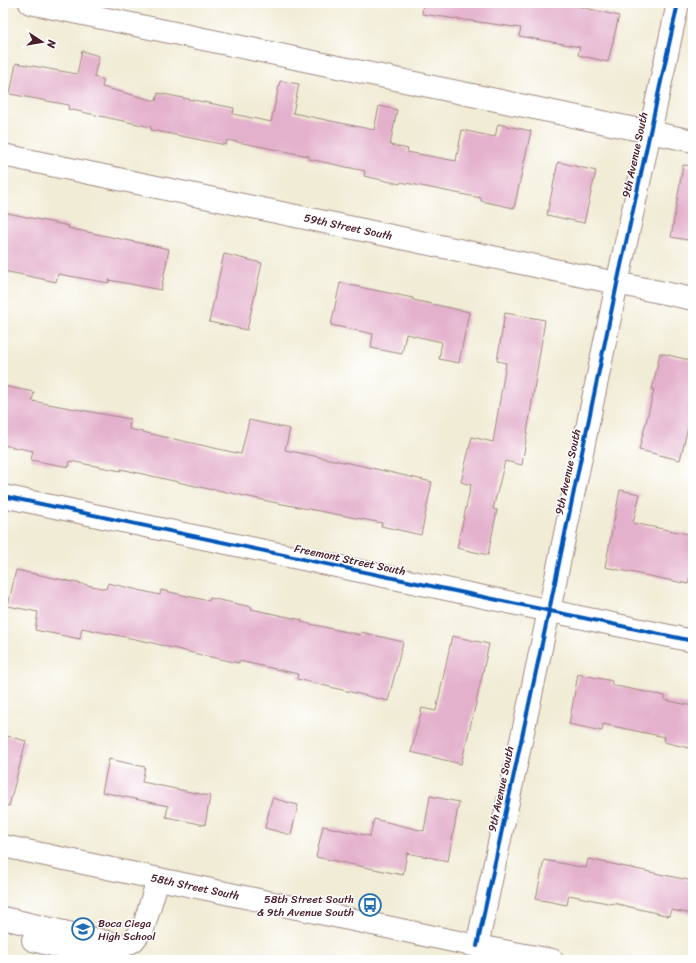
<svg xmlns="http://www.w3.org/2000/svg" width="696" height="963" font-family="Sriracha,sans-serif">
	<style>
		.building { fill: #e4b1cc }
		.lines { fill: none; stroke-linecap: round; stroke-linejoin: round }
		.minor-casing { stroke: #9e8680; stroke-width: 24 }
		.minor { stroke: #fff; stroke-width: 22 }
		.cycleway-casing { stroke: #fff; stroke-width: 6 }
		.cycleway { stroke: #0057b8; stroke-width: 4 }
		.labels { text-anchor: middle; dominant-baseline: central; stroke-width: 3; stroke-linejoin: round; paint-order: stroke }
		.street-label { font-size: 11px; fill: #4a1f2b; stroke: #fff }
		.poi-label { font-size: 11px; fill: #4a1f2b; stroke: #fff; text-anchor: end }
	</style>
	<rect width="100%" height="100%" fill="#fff"/>
	<filter id="ink" filterUnits="userSpaceOnUse"><feTurbulence type="fractalNoise" baseFrequency=".025" numOctaves="2"/><feDisplacementMap in="SourceGraphic" scale="8" xChannelSelector="R" yChannelSelector="G"/><feConvolveMatrix kernelMatrix="1 2 1 2 8 2 1 2 1" color-interpolation-filters="sRGB"/></filter>
	<filter id="wash" filterUnits="userSpaceOnUse"><feTurbulence type="fractalNoise" baseFrequency=".012" numOctaves="4" result="noise"/><feDisplacementMap in="SourceGraphic" scale="16" xChannelSelector="R" yChannelSelector="G"/><feGaussianBlur stdDeviation="0.9" result="paint"/><feColorMatrix in="noise" values="0 0 0 0 0 0 0 0 0 0 0 0 0 0 0 0 0 1.4 0 .05"/><feComposite in="paint" operator="in"/></filter>
	<g filter="url(#wash)">
		<rect width="100%" height="100%" fill="#f1ecd5"/>
		<g id="blocks">
			<g class="building">
				<path d="M423,3h137l17,3 42,10 -11,46 -30,-7 2,-8 -61,-11 2,-8 -99,-14z"/>
				<path d="M82,51l17,5 -5,21 10,3 -2,7 54,14 2,-8 76,15 -1,6 38,8 9,-41 19,3 -6,29 81,17 5,-24 18,4 -7,35 18,4 -1,3 49,9 6,-31 33,7 3,-13 33,7 -17,77 -33,-7v-3l-80,-16 -1,2 -36,-8 1,-5 -56,-12v-3l-82,-16 -1,5 -75,-15v-3l-83,-18 1,-4 -59,-11 6,-31 61,11z"/>
				<path d="M558,162l38,9 -12,52 -37,-8z"/>
				<path d="M683,165l10,1v75l-22,-4z"/>
				<path d="M3,212l66,14 -1,2 101,21 -8,41 -52,-10v3l-51,-9 -2,8 -37,-8 -16,-3z"/>
				<path d="M224,254l38,9 -15,67 -38,-8z"/>
				<path d="M340,283l73,15v2l56,12 -10,51 -20,-4 3,-17 -36,-8 -4,20 -31,-6 2,-14 -42,-9z"/>
				<path d="M505,313l40,7 -23,145 -17,-4 -12,48 4,1 -9,45 -31,-7 14,-63 -10,-3 11,-45 21,5 13,-79 -9,-2z"/>
				<path d="M660,353l33,8v46l-13,53 -41,-10 15,-60h-2z"/>
				<path d="M3,386l31,6 -2,9 98,18 -1,10 112,25 8,-34 41,9 -5,21 78,16 69,16 -11,53 -40,-9 1,-3 -110,-21 -59,-13v1l-92,-21v2l-51,-10 -1,6 -38,-7 2,-9 -30,-6z"/>
				<path d="M620,490l20,4 -7,29 60,12v23l-5,26 -83,-17z"/>
				<path d="M16,570l90,19 2,-6 52,12 1,-5 48,11 1,-3 42,9 -1,2 51,11 -1,2 59,13 1,-3 42,10 -15,59 -91,-22 1,-5 -59,-13v2l-42,-9 -48,-12 -67,-14 -2,11 -45,-9 3,-18 -30,-6z"/>
				<path d="M452,636l37,8 -13,59 -15,61 -50,-12 11,-44 14,3z"/>
				<path d="M578,674l34,7 -1,4 54,11v4l28,6v43l-29,-7 1,-5 -62,-13 -1,7 -33,-7z"/>
				<path d="M3,735l23,6 -17,65 -6,-1z"/>
				<path d="M109,759l36,8 -3,15 68,14 -5,29 -39,-8 2,-11 -66,-14z"/>
				<path d="M430,796l29,6 -11,59 -41,-8 -4,22 -87,-18 7,-31 47,10 4,-17 50,12z"/>
				<path d="M272,798l26,7 -7,30 -26,-7z"/>
				<path d="M588,859l105,22v33l-22,-4 -2,6 -56,-13 -1,1 -43,-9 -2,10 -31,-6 8,-39 42,8z"/>
			</g>
		</g>
	</g>
	<g filter="url(#ink)">
		<use href="#blocks" fill-opacity="0" stroke="#9e8680" stroke-width="1"/>
		<g class="lines">
			<g class="minor-casing">
				<g id="minor">
					<path d="M30,3l663,138"/>
					<path d="M3,155l690,144"/>
					<path d="M3,496l690,145"/>
					<path d="M3,846l474,100 75,14"/>
					<path d="M3,918l121,28 9,-5 10,-12 15,-50"/>
					<path d="M33,940l79,20"/>
					<path d="M477,946l72,-335 68,-327 61,-281"/>
				</g>
			</g>
			<use href="#minor" class="minor"/>
			<g class="cycleway-casing">
				<g id="cycleway">
					<path d="M3,496l690,145"/>
					<path d="M477,946l72,-335 68,-327 61,-281"/>
				</g>
			</g>
			<use href="#cycleway" class="cycleway"/>
		</g>
	</g>
	<defs>
		<g id="bus-ring" transform="scale(1.15)"><circle r="9.5" fill="#fff" stroke="#1f6fb2" stroke-width="1.5"/><path d="M-5-6H5V4H4V6H2V4H-2V6H-4V4H-5ZM-3.5-4V0h7V-4ZM-3.5 1.2v1.5H-2V1.2ZM2 1.2v1.5H3.5V1.2Z" fill="#1f6fb2"/></g>
		<g id="school-ring" transform="scale(1.15)"><circle r="9.5" fill="#fff" stroke="#1f6fb2" stroke-width="1.5"/><path d="M0-5L7-2L0 1L-7-2ZM-4 1L0 2.5L4 1V4Q0 6-4 4Z" fill="#1f6fb2"/></g>
	</defs>
	<g fill-rule="evenodd">
		<use href="#bus-ring" x="370" y="905"/>
		<use href="#school-ring" x="83" y="929"/>
	</g>
	<g class="labels">
		<g class="street-label">
			<text transform="translate(635 155) rotate(-78)">9th Avenue South</text>
			<text transform="translate(348 227) rotate(12)">59th Street South</text>
			<text transform="translate(568 472) rotate(-78)">9th Avenue South</text>
			<text transform="translate(350 560) rotate(12)">Freemont Street South</text>
			<text transform="translate(501 789) rotate(-78)">9th Avenue South</text>
			<text transform="translate(195 887) rotate(12)">58th Street South</text>
		</g>
		<g class="poi-label">
			<text x="354" y="899">58th Street South<tspan x="354" dy="13">&amp; 9th Avenue South</tspan></text>
			<text x="98" y="923" text-anchor="start">Boca Ciega<tspan x="98" dy="13">High School</tspan></text>
		</g>
	</g>
	<rect width="696" height="963" fill="none" stroke="#fff" stroke-width="16"/>
	<g transform="translate(42 42) rotate(102)" stroke="#ffffff" stroke-width="3" paint-order="stroke">
	<path d="M0-3L7 15L0 10L-7 15Z" fill="#4a1f2b"/>
	<text y="-6" font-size="11" font-weight="bold" text-anchor="middle" fill="#4a1f2b">N</text>
	</g>
</svg>
